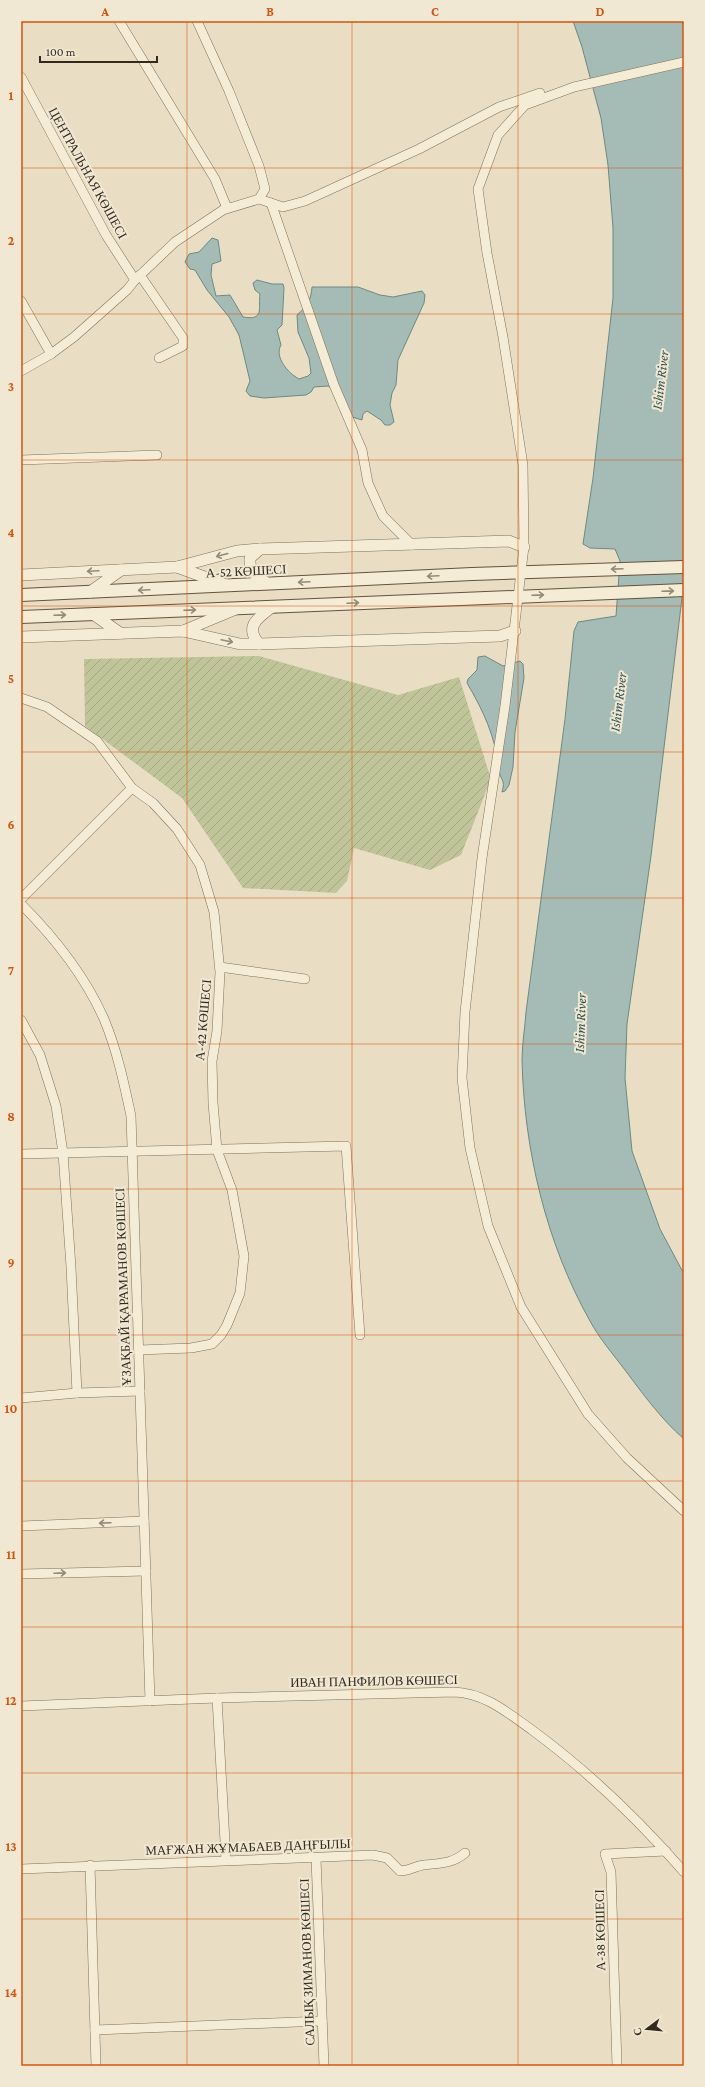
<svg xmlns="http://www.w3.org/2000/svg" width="705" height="2087" font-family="'Crimson Pro',serif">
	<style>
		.garden { fill: url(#garden-furrows) }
		.water { fill: #a5bcb6; stroke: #6d8983 }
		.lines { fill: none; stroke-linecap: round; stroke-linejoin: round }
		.minor-casing { stroke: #81705c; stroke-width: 10 }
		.tertiary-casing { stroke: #81705c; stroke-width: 12 }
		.secondary-casing { stroke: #635240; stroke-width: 14 }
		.minor { stroke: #f5ecd6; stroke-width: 9 }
		.tertiary { stroke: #f5ecd6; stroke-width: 11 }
		.secondary { stroke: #f5ecd6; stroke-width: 12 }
		.oneway { stroke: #948a7a }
		.grid { fill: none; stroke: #d6540e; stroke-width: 1; stroke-opacity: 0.55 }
		.labels { text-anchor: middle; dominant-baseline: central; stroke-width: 4; stroke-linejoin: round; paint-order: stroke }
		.street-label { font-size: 13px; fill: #33291f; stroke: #f1e8d3 }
		.water-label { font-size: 14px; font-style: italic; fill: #30514f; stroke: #f1e8d3 }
		.neatline { fill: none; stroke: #d6540e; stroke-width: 1.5 }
		.grid-label { font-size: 13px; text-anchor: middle; font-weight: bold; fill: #d6540e }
	</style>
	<defs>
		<pattern id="garden-furrows" width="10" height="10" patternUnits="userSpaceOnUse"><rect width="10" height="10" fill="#c0c599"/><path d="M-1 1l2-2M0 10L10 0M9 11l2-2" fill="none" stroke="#a5a983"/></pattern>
	</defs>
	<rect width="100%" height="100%" fill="#e9dec4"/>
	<path class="garden" d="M259,656l139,39 61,-18 32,102 -30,76 -31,15 -76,-22 -7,33 -11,12 -93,-5 -61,-90 -97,-72 -1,-67z"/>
	<g class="water">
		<path d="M573,21h109l2,6v554l-33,275 -24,168 -2,54 7,73 28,78 24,45v165c-23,-20 -41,-45 -59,-69 -12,-16 -26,-32 -35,-49 -44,-78 -66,-172 -68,-261 0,-16 3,-32 4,-48l39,-293 9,-88 4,-9 38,-6 4,-55 -5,-12 -25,-1 -7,-4 10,-66 20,-180v-70l-5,-63 -7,-47 -19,-71z"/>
		<path d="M212,238l6,2 3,21 -9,3 -1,11 5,21 14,-1 13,22c22,4 15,-9 17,-23l-5,-4 -2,-7 4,-3 15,4h11l1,4 -2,37 -5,5 4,15c-7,12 7,28 18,34l9,-3 3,-3 -2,-15 -11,-26 -1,-17c10,-9 14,-14 15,-28h46l22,8 13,2 29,-6 3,4 -1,8 -26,57 -2,25 -4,8 -2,12 4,17 -4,3h-5l-4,-5 -14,-9 -4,3 -1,6 -13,-4 -20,-30 -15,1 -3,5 -5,3 -42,3 -14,-2 -4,-5 4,-10 -11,-46 -10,-18 -22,-27 -12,-20 -5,-1 -5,-7 4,-8 10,-2z"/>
		<path d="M485,656l18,10 17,-5 3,3 1,14 -9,54 -2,35 -4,18 -4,6 -3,1c4,-13 -2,-11 -3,-23 -4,-33 -15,-57 -32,-86l1,-4 9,-9 1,-13z"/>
	</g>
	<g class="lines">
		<g class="minor-casing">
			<g id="minor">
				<path d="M119,21l96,158 12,29"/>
				<path d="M197,21l32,70 30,75 6,23 -6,10"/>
				<path d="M684,62l-110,25 -49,18 -27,30 -20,54 9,64 16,84 20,128 1,82 -19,159 -23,152 -17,154 -3,66 8,70 18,78 33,81 67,107 39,44 57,53"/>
				<path d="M21,77l85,158 29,45"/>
				<path d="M271,203l63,182 28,65 6,33 15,33 29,29"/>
				<path d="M140,275l43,63v8l-24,12"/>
				<path d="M21,301l30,53"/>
				<path d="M21,371l30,-17 23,-17 53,-47 8,-10 40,-38 48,-32 36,-11 24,8 22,-6 114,-52 80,-42 41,-14"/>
				<path d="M21,460l136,-5"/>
				<path d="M21,698l26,9 50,34 35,47 21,15 24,26 23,36 14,47 6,60 -3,59 -5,30 1,42 4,47 15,40 12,66 -4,37 -13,32 -6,10 -9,9 -21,4 -52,2"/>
				<path d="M21,899l111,-111"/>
				<path d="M21,904c33,33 64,72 83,115 13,31 20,64 27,97l19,585"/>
				<path d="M220,967l85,12"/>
				<path d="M21,1020l19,35 16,51 7,47 8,114 6,126"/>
				<path d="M21,1154l325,-8 14,189"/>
				<path d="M21,1398l56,-5 63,-2"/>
				<path d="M21,1526l123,-5"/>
				<path d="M21,1574l125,-3"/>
				<path d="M217,1698l9,162"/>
				<path d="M21,1706l196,-8 237,-6c31,1 54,21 78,38 57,42 106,89 152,142"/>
				<path d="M316,1858l8,208"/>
				<path d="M90,1865l6,201"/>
				<path d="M21,1869l352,-14 14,3 13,13c9,0 15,-5 24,-6 16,-2 28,-1 41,-12"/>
				<path d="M95,2030l227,-9"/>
				<path d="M617,2066l-6,-194 -6,-18 61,-3"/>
			</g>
		</g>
		<g class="tertiary-casing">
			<g id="tertiary">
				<path d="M260,549l-10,9c-1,15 5,17 17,25"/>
				<path d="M177,567l49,18"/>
				<path d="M21,575l156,-8 60,-16 23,-2 249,-8 15,6"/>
				<path d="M90,592l31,-22"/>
				<path d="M93,614l27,19"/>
				<path d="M183,631l53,-22"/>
				<path d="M21,637l162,-6 57,13h19l241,-8 15,-5"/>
				<path d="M259,644c-15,-18 -1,-26 13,-37"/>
			</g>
		</g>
		<g class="secondary-casing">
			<g id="secondary">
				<path d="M21,595l451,-21 212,-7"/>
				<path d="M21,617l663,-27"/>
			</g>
		</g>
		<use href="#minor" class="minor"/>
		<use href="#tertiary" class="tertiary"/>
		<use href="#secondary" class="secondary"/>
	</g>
	<defs><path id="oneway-shaft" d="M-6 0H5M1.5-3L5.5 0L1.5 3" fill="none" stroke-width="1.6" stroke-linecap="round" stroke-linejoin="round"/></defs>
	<g class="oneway">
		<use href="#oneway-shaft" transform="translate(222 555) rotate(165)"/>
		<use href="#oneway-shaft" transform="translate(617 569) rotate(178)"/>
		<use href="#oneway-shaft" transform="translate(93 571) rotate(177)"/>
		<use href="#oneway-shaft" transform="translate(433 576) rotate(177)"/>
		<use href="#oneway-shaft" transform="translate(304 582) rotate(177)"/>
		<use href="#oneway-shaft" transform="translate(144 590) rotate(177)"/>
		<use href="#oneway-shaft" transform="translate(668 591) rotate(-2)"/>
		<use href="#oneway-shaft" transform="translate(538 595) rotate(-2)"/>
		<use href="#oneway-shaft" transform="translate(353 603) rotate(-3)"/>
		<use href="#oneway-shaft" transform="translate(190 610) rotate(-2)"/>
		<use href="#oneway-shaft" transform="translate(60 615) rotate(-2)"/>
		<use href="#oneway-shaft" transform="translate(227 641) rotate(12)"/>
		<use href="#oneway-shaft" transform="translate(105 1523) rotate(178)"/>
		<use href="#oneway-shaft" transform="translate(60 1573) rotate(-2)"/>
	</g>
	<path class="grid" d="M187,21v2045M352,21v2045M518,21v2045M21,168h663M21,314h663M21,460h663M21,606h663M21,752h663M21,898h663M21,1044h663M21,1189h663M21,1335h663M21,1481h663M21,1627h663M21,1773h663M21,1919h663"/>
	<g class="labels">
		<g class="street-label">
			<text transform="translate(88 173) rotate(61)">ЦЕНТРАЛЬНАЯ КӨШЕСІ</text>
			<text transform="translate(246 571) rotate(-3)">А-52 КӨШЕСІ</text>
			<text transform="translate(203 1020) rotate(-85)">А-42 КӨШЕСІ</text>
			<text transform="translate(123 1287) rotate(-92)">ҰЗАҚБАЙ ҚАРАМАНОВ КӨШЕСІ</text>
			<text transform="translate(374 1681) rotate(-1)">ИВАН ПАНФИЛОВ КӨШЕСІ</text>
			<text transform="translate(248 1847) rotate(-2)">МАҒЖАН ЖҰМАБАЕВ ДАҢҒЫЛЫ</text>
			<text transform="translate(600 1930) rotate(-91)">А-38 КӨШЕСІ</text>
			<text transform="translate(307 1962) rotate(-92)">САЛЫҚ ЗИМАНОВ КӨШЕСІ</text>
		</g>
		<g class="water-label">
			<text transform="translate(660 380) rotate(-83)">Ishim River</text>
			<text transform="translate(618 702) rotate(-83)">Ishim River</text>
			<text transform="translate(580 1023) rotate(-88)">Ishim River</text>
		</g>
	</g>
	<rect width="705" height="2087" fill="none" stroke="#f1e8d3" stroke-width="44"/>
	<g transform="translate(647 2029) rotate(254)" stroke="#f1e8d3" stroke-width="3" paint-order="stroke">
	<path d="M0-3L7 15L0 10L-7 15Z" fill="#33291f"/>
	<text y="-6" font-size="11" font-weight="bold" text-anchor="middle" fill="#33291f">С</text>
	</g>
	<path d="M40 56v6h117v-6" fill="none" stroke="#33291f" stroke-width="2"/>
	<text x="46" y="56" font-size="12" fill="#33291f" stroke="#f1e8d3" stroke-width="3" paint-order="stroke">100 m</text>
	<rect x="22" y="22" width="661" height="2043" class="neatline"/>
	<g class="grid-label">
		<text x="105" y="16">A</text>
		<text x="270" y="16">B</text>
		<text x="435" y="16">C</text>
		<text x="600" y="16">D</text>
		<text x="11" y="100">1</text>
		<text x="11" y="245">2</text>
		<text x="11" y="391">3</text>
		<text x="11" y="537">4</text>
		<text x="11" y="683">5</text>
		<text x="11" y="829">6</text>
		<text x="11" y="975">7</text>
		<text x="11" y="1121">8</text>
		<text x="11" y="1267">9</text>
		<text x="11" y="1413">10</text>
		<text x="11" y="1559">11</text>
		<text x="11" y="1705">12</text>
		<text x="11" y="1851">13</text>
		<text x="11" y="1997">14</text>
	</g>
</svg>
